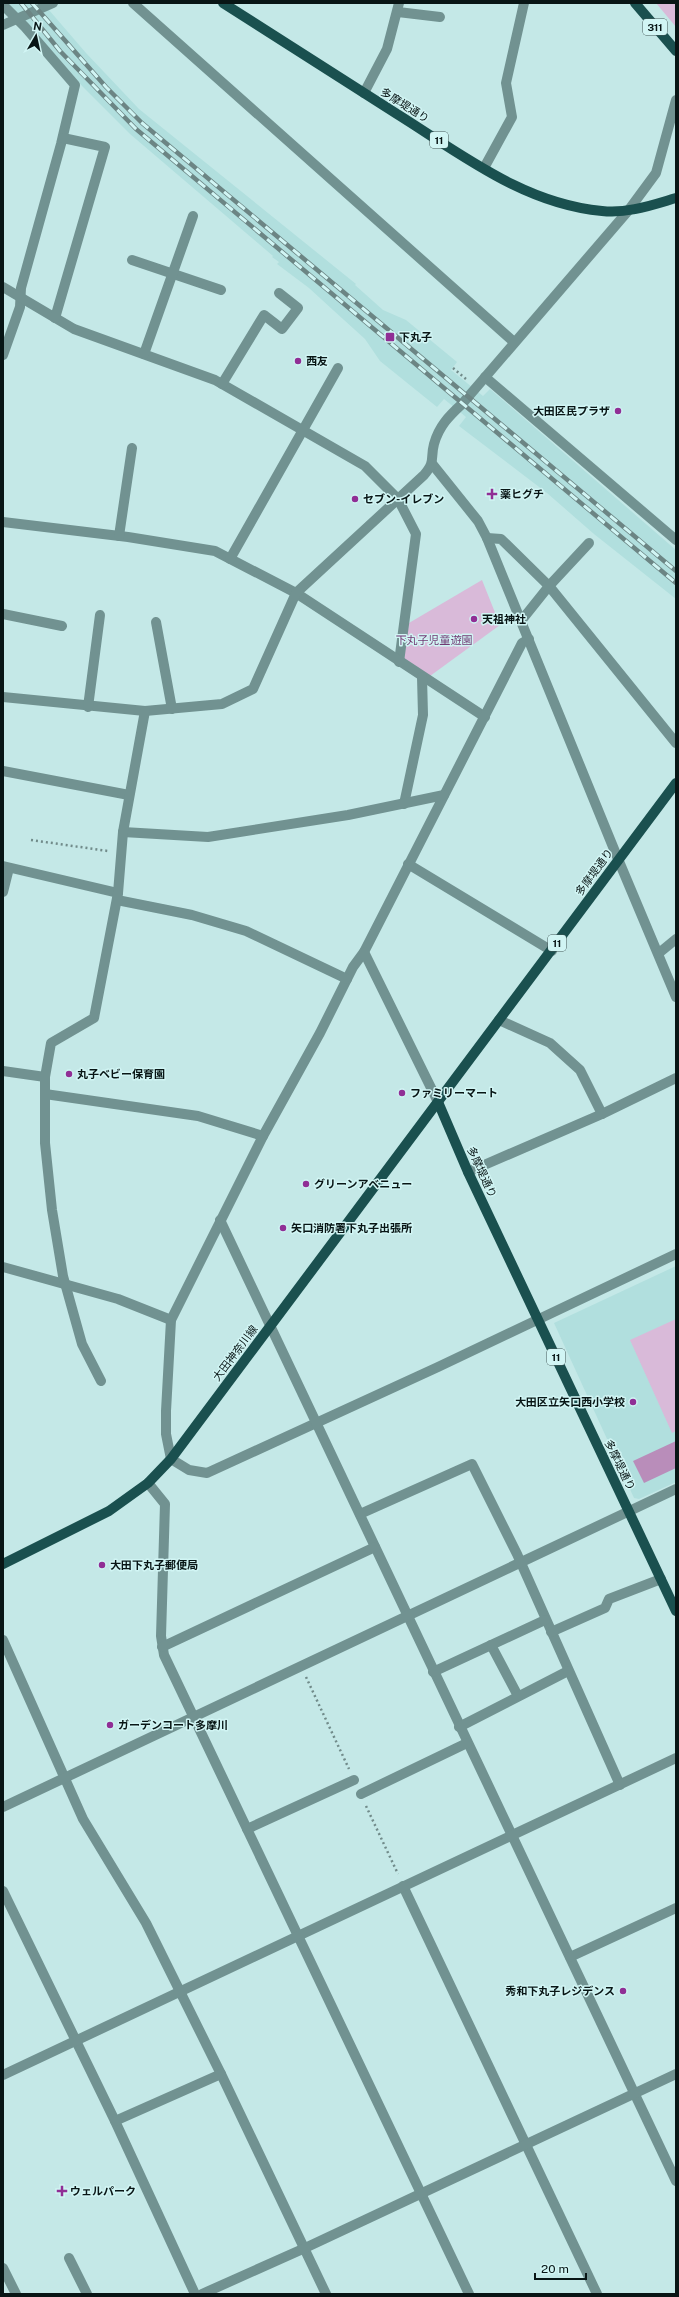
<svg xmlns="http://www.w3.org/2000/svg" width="679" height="2297" font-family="'Public Sans','Noto Sans JP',sans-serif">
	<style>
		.built { fill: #b1dfde }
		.green { fill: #d9bad9 }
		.water { fill: #b98dba }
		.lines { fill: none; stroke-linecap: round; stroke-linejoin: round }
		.path { stroke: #718b8a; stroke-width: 2.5; stroke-dasharray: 2 3; stroke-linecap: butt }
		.minor { stroke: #719291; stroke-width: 10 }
		.major { stroke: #1a504f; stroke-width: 10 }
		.rail-casing { stroke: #6c8584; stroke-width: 4.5 }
		.rail { stroke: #d1f5f4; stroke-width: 3; stroke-dasharray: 9; stroke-linecap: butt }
		.poi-dot { fill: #902e95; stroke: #d1f5f4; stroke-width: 1.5 }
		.labels { text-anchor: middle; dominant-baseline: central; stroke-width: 3; stroke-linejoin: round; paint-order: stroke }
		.shield { fill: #d1f5f4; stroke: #445858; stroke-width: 1 }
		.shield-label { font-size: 10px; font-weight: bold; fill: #081515 }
		.street-label { font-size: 11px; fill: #081515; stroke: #d1f5f4 }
		.poi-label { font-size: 11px; font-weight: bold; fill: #081515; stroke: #d1f5f4; text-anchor: start }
		.park-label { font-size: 11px; fill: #713973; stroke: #d1f5f4 }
	</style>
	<rect width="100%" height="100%" fill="#c4e8e7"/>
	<g class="built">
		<path d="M7,3h36l43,50 53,56 217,175 -1,1 28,25 23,10 51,42 -6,8 32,26 7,-7 186,161v49l-82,-65 -47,-41 -88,-67 7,-9 -22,-18 -7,8 -57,-46 -15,-22 -32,-29 -24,-22 -32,-24 2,-2 -7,-5 1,-1 -143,-122 -47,-47 -52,-60z"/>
		<path d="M676,1266v216l-37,17 -5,-1 -80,-175z"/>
	</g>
	<g class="green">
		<path d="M656,3h20v24z"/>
		<path d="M482,580l18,45 -70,51 -26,-17 5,-36z"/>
		<path d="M676,1319v112l-4,2 -42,-93z"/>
	</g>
	<path class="water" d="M676,1441v27l-32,15 -11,-22z"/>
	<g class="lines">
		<g class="path">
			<path d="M453,368l13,11"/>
			<path d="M31,840l77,11"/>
			<path d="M306,1677l43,92"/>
			<path d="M366,1806l32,68"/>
		</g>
		<g class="minor">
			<path d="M133,3l381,339"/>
			<path d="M3,5l22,22 50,58 -14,59 -40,144 -1,19 -17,48"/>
			<path d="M398,12l42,5"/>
			<path d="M3,25l50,-22"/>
			<path d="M364,93l23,-44 12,-46"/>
			<path d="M484,168l28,-51 -6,-34 18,-80"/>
			<path d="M132,260l89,30"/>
			<path d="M3,287l71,42 141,51 150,86 33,33 18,35 -17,128"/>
			<path d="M55,318l50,-171 -42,-9"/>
			<path d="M144,354l49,-138"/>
			<path d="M485,377l191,163"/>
			<path d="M222,384l42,-69 18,14 16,-21 -19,-15"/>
			<path d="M433,465l45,56 9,17 131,321 58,138"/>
			<path d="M3,522l125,15 87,14 81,42 189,124"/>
			<path d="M119,536l13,-88"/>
			<path d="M487,538l14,1 48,47 127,157"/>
			<path d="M230,559l108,-191"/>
			<path d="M3,614l59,12"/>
			<path d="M521,621l28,-35 40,-43"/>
			<path d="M156,622l16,87"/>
			<path d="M529,639l-7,4 -158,309 -11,15 -33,66 -57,103 -92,184 -5,91v23l5,25 18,11 18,3 231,-106 238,-113"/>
			<path d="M3,697l142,14 77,-7 31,-15 43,-96 128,-118c12,-14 6,-16 10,-31 5,-18 15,-28 28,-40l166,-193 28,-38 20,-73"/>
			<path d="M88,707l12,-92"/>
			<path d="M3,771l126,24"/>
			<path d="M404,804l19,-89 -1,-38"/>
			<path d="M123,832l85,5 140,-22 96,-20"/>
			<path d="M408,864l144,87"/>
			<path d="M3,866l115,27"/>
			<path d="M3,892l6,-24"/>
			<path d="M117,900l75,15 54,16 101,48"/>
			<path d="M364,952l74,150"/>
			<path d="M659,953l17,-14"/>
			<path d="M499,1020l51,23 30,27 22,44"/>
			<path d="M3,1071l42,6"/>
			<path d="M45,1094l153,22 65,20"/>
			<path d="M468,1172l134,-58 74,-36"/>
			<path d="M220,1220l456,961"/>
			<path d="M3,1267l115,32 53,21"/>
			<path d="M101,1381l-19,-37 -19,-68 -11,-66 -7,-67v-66l6,-34 43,-25 24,-125 5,-61 22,-121"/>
			<path d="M148,1483l17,21 -4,132 3,19 305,639"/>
			<path d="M360,1514l112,-50 45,90 103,231"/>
			<path d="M551,1632l54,-24 4,-9 52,-20"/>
			<path d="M3,1640l80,179 63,104 75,151 105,220"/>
			<path d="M491,1645l27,51"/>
			<path d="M162,1647l213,-100"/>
			<path d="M433,1672l112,-52"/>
			<path d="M459,1727l109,-56"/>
			<path d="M361,1794l106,-51"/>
			<path d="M3,1807l673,-318"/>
			<path d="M247,1829l107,-49"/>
			<path d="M403,1886l194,408"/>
			<path d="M3,1891l112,230 80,173"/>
			<path d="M570,1957l106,-49"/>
			<path d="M3,2075l673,-317"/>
			<path d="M115,2121l106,-47"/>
			<path d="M69,2258l18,36"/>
			<path d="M3,2268l13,26"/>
			<path d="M202,2294l103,-46 371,-174"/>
		</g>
		<g class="major">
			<path d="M223,3c58,37 116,74 174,111 64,40 127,90 205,97 25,3 50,-6 74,-13"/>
			<path d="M635,3l41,48"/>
			<path d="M438,1102l30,70 208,439"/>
			<path d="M3,1564l106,-53 39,-28 23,-24 505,-676"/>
		</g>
		<g class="rail-casing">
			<g id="rail">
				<path d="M21,3l39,48 76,78 540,454"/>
				<path d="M32,3l74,84 36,36 534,448"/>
			</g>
		</g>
		<use href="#rail" class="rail"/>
	</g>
	<g class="poi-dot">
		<rect x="385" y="332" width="10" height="10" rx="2"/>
		<circle cx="298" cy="361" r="4"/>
		<circle cx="618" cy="411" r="4"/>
		<path d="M490 488h4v4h4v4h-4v4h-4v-4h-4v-4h4z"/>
		<circle cx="355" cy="499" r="4"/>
		<circle cx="474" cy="619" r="4"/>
		<circle cx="69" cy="1074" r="4"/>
		<circle cx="402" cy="1093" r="4"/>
		<circle cx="306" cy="1184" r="4"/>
		<circle cx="283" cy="1228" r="4"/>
		<circle cx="633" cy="1402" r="4"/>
		<circle cx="102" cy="1565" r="4"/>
		<circle cx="110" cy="1725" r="4"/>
		<circle cx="623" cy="1991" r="4"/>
		<path d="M60 2185h4v4h4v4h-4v4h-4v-4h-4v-4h4z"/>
	</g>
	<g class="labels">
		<g class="shield">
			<rect x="643" y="19" width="24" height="16" rx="3"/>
			<rect x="430" y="132" width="18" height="16" rx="3"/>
			<rect x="548" y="935" width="18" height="16" rx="3"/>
			<rect x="547" y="1349" width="18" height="16" rx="3"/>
		</g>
		<g class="shield-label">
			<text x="655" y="27">311</text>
			<text x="439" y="140">11</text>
			<text x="557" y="943">11</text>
			<text x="556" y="1357">11</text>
		</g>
		<g class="street-label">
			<text transform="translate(405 105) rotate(32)">多摩堤通り</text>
			<text transform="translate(594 872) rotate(-54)">多摩堤通り</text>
			<text transform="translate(482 1172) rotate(65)">多摩堤通り</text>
			<text transform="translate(235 1353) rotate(-53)">大田神奈川線</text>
			<text transform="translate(620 1465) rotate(64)">多摩堤通り</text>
		</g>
		<g class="poi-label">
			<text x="399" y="337">下丸子</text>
			<text x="306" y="361">西友</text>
			<text x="610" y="411" text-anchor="end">大田区民プラザ</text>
			<text x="500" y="494">薬ヒグチ</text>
			<text x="363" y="499">セブン-イレブン</text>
			<text x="482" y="619">天祖神社</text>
			<text x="77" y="1074">丸子ベビー保育園</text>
			<text x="410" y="1093">ファミリーマート</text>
			<text x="314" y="1184">グリーンアベニュー</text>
			<text x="291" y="1228">矢口消防署下丸子出張所</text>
			<text x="625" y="1402" text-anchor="end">大田区立矢口西小学校</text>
			<text x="110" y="1565">大田下丸子郵便局</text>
			<text x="118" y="1725">ガーデンコート多摩川</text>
			<text x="615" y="1991" text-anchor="end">秀和下丸子レジデンス</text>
			<text x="70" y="2191">ウェルパーク</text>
		</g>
		<g class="park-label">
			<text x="434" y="640">下丸子児童遊園</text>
		</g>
	</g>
	<rect width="679" height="2297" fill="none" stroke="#081515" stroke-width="8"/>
	<g transform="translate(36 36) rotate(9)" stroke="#d1f5f4" stroke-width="3" paint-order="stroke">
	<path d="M0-3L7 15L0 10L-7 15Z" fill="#081515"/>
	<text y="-6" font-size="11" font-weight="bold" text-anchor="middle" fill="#081515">N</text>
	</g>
	<path d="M535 2273v6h51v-6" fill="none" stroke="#081515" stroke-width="2"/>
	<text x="541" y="2273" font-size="12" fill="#081515" stroke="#d1f5f4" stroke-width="3" paint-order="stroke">20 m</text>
</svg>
